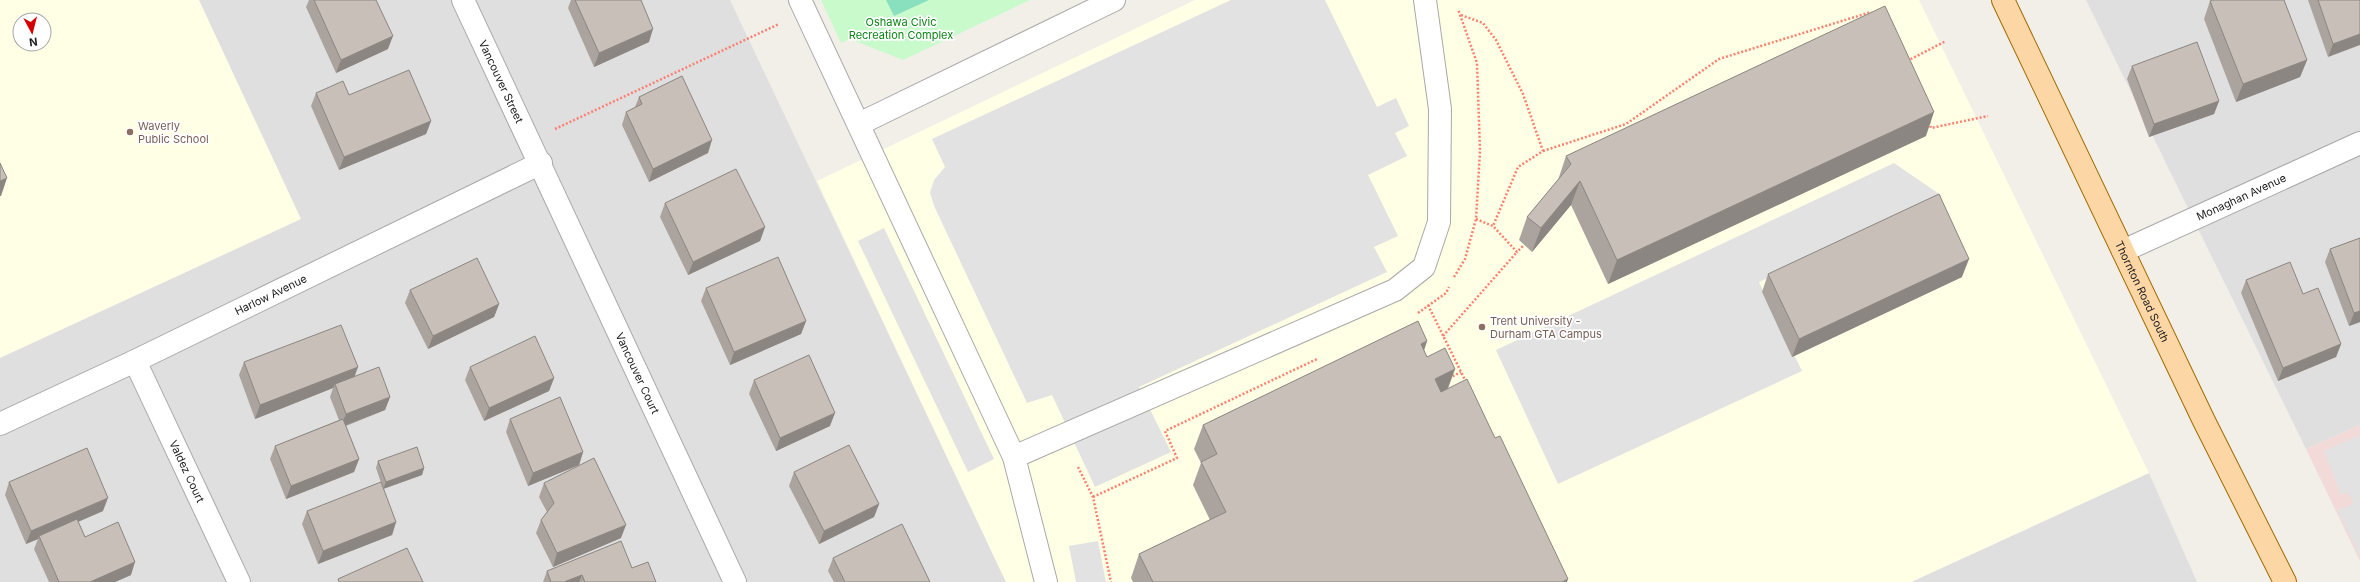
<svg xmlns="http://www.w3.org/2000/svg" width="2360" height="582" font-family="Inter,sans-serif">
	<style>
		.residential { fill: #e0dfdf; fill-rule: evenodd }
		.commercial { fill: #f2dad9 }
		.education { fill: #ffffe5; fill-rule: evenodd }
		.park { fill: #c8facc }
		.pitch { fill: #88e0be }
		.parking { fill: #e2e2e2 }
		.lines { fill: none; stroke-linecap: round; stroke-linejoin: round }
		.minor-casing { stroke: #a9a9a9; stroke-width: 24 }
		.major-casing { stroke: #a06b00; stroke-width: 24 }
		.path { stroke: #fa8072; stroke-width: 2.5; stroke-dasharray: 2 2; stroke-linecap: butt }
		.minor { stroke: #fff; stroke-width: 22 }
		.major { stroke: #fcd6a4; stroke-width: 22 }
		.wall { fill: #aba49e }
		.shaded-wall { fill: #8b8681 }
		.building { fill: #c7bfb8; stroke: #8b8681 }
		.education-dot { fill: #8d6e63; stroke: #fff; stroke-width: 1.5 }
		.labels { text-anchor: middle; dominant-baseline: central; stroke-width: 3.5; stroke-linejoin: round; paint-order: stroke }
		.park-label { font-size: 11px; fill: #0c8416; stroke: #fff }
		.street-label { font-size: 11px; fill: #222; stroke: #fff }
		.education-label { font-size: 11px; fill: #785e54; stroke: #fff; text-anchor: start }
	</style>
	<rect width="100%" height="100%" fill="#f2efe9"/>
	<g class="residential">
		<path d="M0,0h730l276,582h-1006zM20,20h24v24h-24z"/>
		<path d="M2086,0h274v425l-54,24z"/>
		<path d="M2149,473l48,109h-286z"/>
	</g>
	<path class="commercial" d="M2360,425v136l-54,-112z"/>
	<g class="education">
		<path d="M0,0h199l102,219 -301,139zM20,20h24v24h-24z"/>
		<path d="M1195,0h724l230,473 -238,109h-905l-189,-401z"/>
	</g>
	<path class="park" d="M821,0h209l-127,60 -53,-21 -9,4z"/>
	<path class="pitch" d="M886,0h43l-35,16z"/>
	<g class="parking">
		<path d="M1231,0h94l52,107 19,-9 13,28 -14,7 12,23 -39,19 30,61 -24,11 13,25 -248,115 32,65 -76,35 -43,-92 -25,8 -92,-195 -5,-15 4,-13 11,-13 -13,-28z"/>
		<path d="M1894,163l48,33 -183,86 43,89 -244,113 -62,-134z"/>
		<path d="M884,228l110,231 -26,13 -110,-231z"/>
		<path d="M2360,435v120l-23,-45 17,-6 -6,-12 -7,3 -17,-44z"/>
		<path d="M1098,541l8,41h-30l-7,-36z"/>
	</g>
	<g class="lines">
		<g class="minor-casing">
			<g id="minor">
				<path id="s1" d="M463,0l272,582"/>
				<path d="M800,0l214,457 32,125"/>
				<path d="M859,124l255,-124"/>
				<path id="s2" d="M2123,251l237,-108"/>
				<path id="s3" d="M135,361l104,221"/>
				<path id="s4" d="M0,424l135,-63 406,-198"/>
				<path d="M1014,457l381,-167 29,-23 15,-45 1,-113 -15,-109"/>
			</g>
		</g>
		<g class="major-casing">
			<g id="major">
				<path id="s5" d="M2003,0l201,421 81,161"/>
			</g>
		</g>
		<g class="path">
			<path d="M1461,15l22,8 13,17 27,54 20,57 -25,16 -25,59"/>
			<path d="M1907,61l39,-20"/>
			<path d="M1929,122l2,6 57,-12"/>
			<path d="M555,129l224,-105"/>
			<path d="M1543,151l83,-27 93,-65 152,-47 2,4"/>
			<path d="M1476,219l17,7 24,26 7,-7"/>
			<path d="M1454,277l11,-18 11,-40 4,-68 -3,-88 -19,-54"/>
			<path d="M1428,305l38,77"/>
			<path d="M1418,313l28,-20 3,-6"/>
			<path d="M1443,336l74,-84"/>
			<path d="M1449,378l12,-6"/>
			<path d="M1078,467l15,30 18,85"/>
			<path d="M1093,497l84,-39 -12,-27 152,-72"/>
		</g>
		<use href="#minor" class="minor"/>
		<use href="#major" class="major"/>
	</g>
	<g class="wall">
		<path d="M309,0h67l12,49 -52,24 -30,-66z"/>
		<path d="M571,0h70l8,42 -55,25 -26,-59z"/>
		<path d="M2308,0h52l-32,57z"/>
		<path d="M2210,1l97,59 -7,17 -64,25 -32,-83z"/>
		<path d="M2132,66l87,35 -5,13 -65,23 -22,-58z"/>
		<path d="M316,93l33,2 82,26 -5,13 -87,36 -28,-64z"/>
		<path d="M639,97l69,56 -59,29 -27,-57 4,-13 9,-5z"/>
		<path d="M1926,136l-318,148 -37,-79 -39,47 -13,-12 8,-23 31,-37 8,-24z"/>
		<path d="M665,203l100,24 -5,14 -72,34 -28,-58z"/>
		<path d="M2360,238v84l-11,4 -24,-64 5,-13z"/>
		<path d="M1768,274l194,3 -170,80 -30,-65z"/>
		<path d="M2246,280l57,14 38,50 -5,13 -58,24 -37,-88z"/>
		<path d="M706,288l100,33 -5,13 -71,31 -29,-64z"/>
		<path d="M410,290l89,14 -5,13 -66,32 -23,-46z"/>
		<path d="M1427,341l-3,10 3,6 28,12 -7,20 47,49 72,144h-434l-2,-4 8,-24 71,-34 -17,-35 8,-22 -7,-14 9,-24z"/>
		<path d="M244,362l114,5 -4,9 36,21 -5,13 -39,16 13,33 -5,13 -68,27 -16,-40 5,-13 64,-26 -9,-23 3,-9 -78,31 -16,-44z"/>
		<path d="M470,367l84,11 -5,13 -65,30 -19,-41z"/>
		<path d="M754,380l76,46 -54,25 -27,-57z"/>
		<path d="M510,419l73,33 -4,13 -51,21 -22,-54z"/>
		<path d="M378,461l46,7 -2,7 -39,14 13,33 -4,13 -74,29 -16,-40 5,-13 75,-25 -6,-18z"/>
		<path d="M794,472l85,32 -5,13 -55,27 -30,-58z"/>
		<path d="M9,482l94,29 -25,11 7,15 46,38 -16,7h-66l-15,-33 4,-10 -12,5 -21,-49z"/>
		<path d="M544,483l77,55 -68,29 -17,-34 5,-13 6,-8 -8,-15z"/>
		<path d="M833,558l97,24h-96l-6,-11z"/>
		<path d="M632,568l24,14h-113l4,-11z"/>
	</g>
	<g class="shaded-wall">
		<path d="M653,29l-4,13 -55,25 5,-14z"/>
		<path d="M2360,34v11l-32,12 5,-13z"/>
		<path d="M393,36l-5,13 -52,24 5,-13z"/>
		<path d="M2307,60l-7,17 -64,25 7,-18z"/>
		<path d="M2219,101l-5,13 -65,23 5,-13z"/>
		<path d="M1934,112l-8,24 -318,148 9,-24z"/>
		<path d="M431,121l-5,13 -87,36 5,-13z"/>
		<path d="M712,140l-4,13 -59,29 4,-13z"/>
		<path d="M7,178l-6,18h-1v-15z"/>
		<path d="M1580,181l-9,24 -39,47 9,-24z"/>
		<path d="M765,227l-5,14 -72,34 5,-13z"/>
		<path d="M1969,259l-7,18 -170,80 7,-18z"/>
		<path d="M499,304l-5,13 -66,32 5,-13z"/>
		<path d="M2360,311v11l-11,4 5,-13z"/>
		<path d="M806,321l-5,13 -71,31 4,-13z"/>
		<path d="M1427,341l-8,23 2,-20z"/>
		<path d="M2341,344l-5,13 -58,24 5,-13z"/>
		<path d="M358,367l-5,14 -18,3 -2,4 -78,31 5,-14z"/>
		<path d="M1455,369l-9,23 -20,10 9,-23z"/>
		<path d="M554,378l-5,13 -65,30 5,-13z"/>
		<path d="M390,397l-5,13 -44,17 5,-13z"/>
		<path d="M835,413l-5,13 -54,25 4,-13z"/>
		<path d="M583,452l-4,13 -51,21 5,-13z"/>
		<path d="M359,459l-5,13 -68,27 5,-13z"/>
		<path d="M424,468l-2,7 -39,14 3,-7z"/>
		<path d="M108,498l-5,13 -63,27 -1,-2 -1,3 -12,5 5,-13z"/>
		<path d="M879,504l-5,13 -55,27 5,-13z"/>
		<path d="M396,522l-4,13 -74,29 5,-13z"/>
		<path d="M626,525l-5,13 -68,29 4,-14z"/>
		<path d="M135,562l-4,13 -16,7h-25z"/>
		<path d="M582,575l-3,7h-15z"/>
		<path d="M1568,579l-1,3h-5z"/>
	</g>
	<g class="building">
		<path d="M314,0h62l17,36 -52,24z"/>
		<path d="M575,0h66l12,29 -54,24z"/>
		<path d="M2213,0h71l23,60 -64,24 -33,-83z"/>
		<path d="M2318,0h42v34l-27,10z"/>
		<path d="M1885,6l49,106 -317,148 -37,-79 -39,47 -14,-11 44,-53 -5,-8z"/>
		<path d="M2197,42l22,59 -65,23 -22,-58z"/>
		<path d="M409,70l22,51 -87,36 -28,-64 27,-12 6,14z"/>
		<path d="M682,76l30,64 -59,29 -27,-57 16,-8 -3,-7z"/>
		<path d="M0,163l7,15 -7,3z"/>
		<path d="M736,169l29,58 -72,35 -28,-59z"/>
		<path d="M1939,194l30,65 -170,80 -31,-65z"/>
		<path d="M2360,238v73l-6,2 -24,-64z"/>
		<path d="M778,257l28,64 -72,31 -28,-64z"/>
		<path d="M477,258l22,46 -66,32 -23,-46z"/>
		<path d="M2290,262l13,32 15,-6 23,56 -58,24 -37,-88z"/>
		<path d="M1418,321l9,20 -6,3 6,13 18,-9 10,21 -20,10 6,13 26,-13 28,59 5,-2 68,143 -6,3h-409l-14,-28 87,-42 -25,-50 16,-8 -14,-29z"/>
		<path d="M341,325l17,42 -98,38 -16,-43z"/>
		<path d="M535,336l19,42 -65,30 -19,-41z"/>
		<path d="M809,355l26,58 -55,25 -26,-58z"/>
		<path d="M379,367l11,30 -44,17 -11,-30z"/>
		<path d="M560,397l23,55 -50,21 -23,-54z"/>
		<path d="M343,419l16,40 -68,27 -16,-40z"/>
		<path d="M849,445l30,59 -55,27 -30,-59z"/>
		<path d="M417,447l7,21 -38,14 -8,-21z"/>
		<path d="M87,448l21,50 -77,33 -22,-49z"/>
		<path d="M594,458l32,67 -69,28 -16,-33 13,-17 -10,-20z"/>
		<path d="M381,482l15,40 -73,29 -16,-40z"/>
		<path d="M77,519l8,18 33,-15 17,40 -45,20h-31l-20,-46z"/>
		<path d="M902,524l28,58h-85l-12,-24z"/>
		<path d="M621,541l11,27 16,-6 8,20h-71l-3,-7 -18,7h-13l-4,-11z"/>
		<path d="M407,548l16,34h-84l-1,-3z"/>
	</g>
	<g class="education-dot">
		<circle cx="130" cy="132" r="4"/>
		<circle cx="1482" cy="327" r="4"/>
	</g>
	<g class="labels">
		<g class="park-label">
			<text x="901" y="22">Oshawa Civic<tspan x="901" dy="13">Recreation Complex</tspan></text>
		</g>
		<g class="street-label">
			<text stroke="none"><textPath href="#s1" startOffset="90">Vancouver Street</textPath></text>
			<text stroke="none"><textPath href="#s2" startOffset="130">Monaghan Avenue</textPath></text>
			<text stroke="none"><textPath href="#s5" startOffset="323">Thornton Road South</textPath></text>
			<text stroke="none"><textPath href="#s4" startOffset="300">Harlow Avenue</textPath></text>
			<text stroke="none"><textPath href="#s1" startOffset="412">Vancouver Court</textPath></text>
			<text stroke="none"><textPath href="#s3" startOffset="122">Valdez Court</textPath></text>
		</g>
		<g class="education-label">
			<text x="138" y="126">Waverly<tspan x="138" dy="13">Public School</tspan></text>
			<text x="1490" y="321">Trent University -<tspan x="1490" dy="13">Durham GTA Campus</tspan></text>
		</g>
	</g>
	<g transform="translate(32 32) rotate(173)"><circle r="19" fill="#ffffff" stroke="#a7a7a7"/>
	<path d="M0-3L7 15L0 10L-7 15Z" fill="#d40000"/>
	<text y="-6" font-size="11" font-weight="bold" text-anchor="middle" fill="#222222">N</text>
	</g>
</svg>
